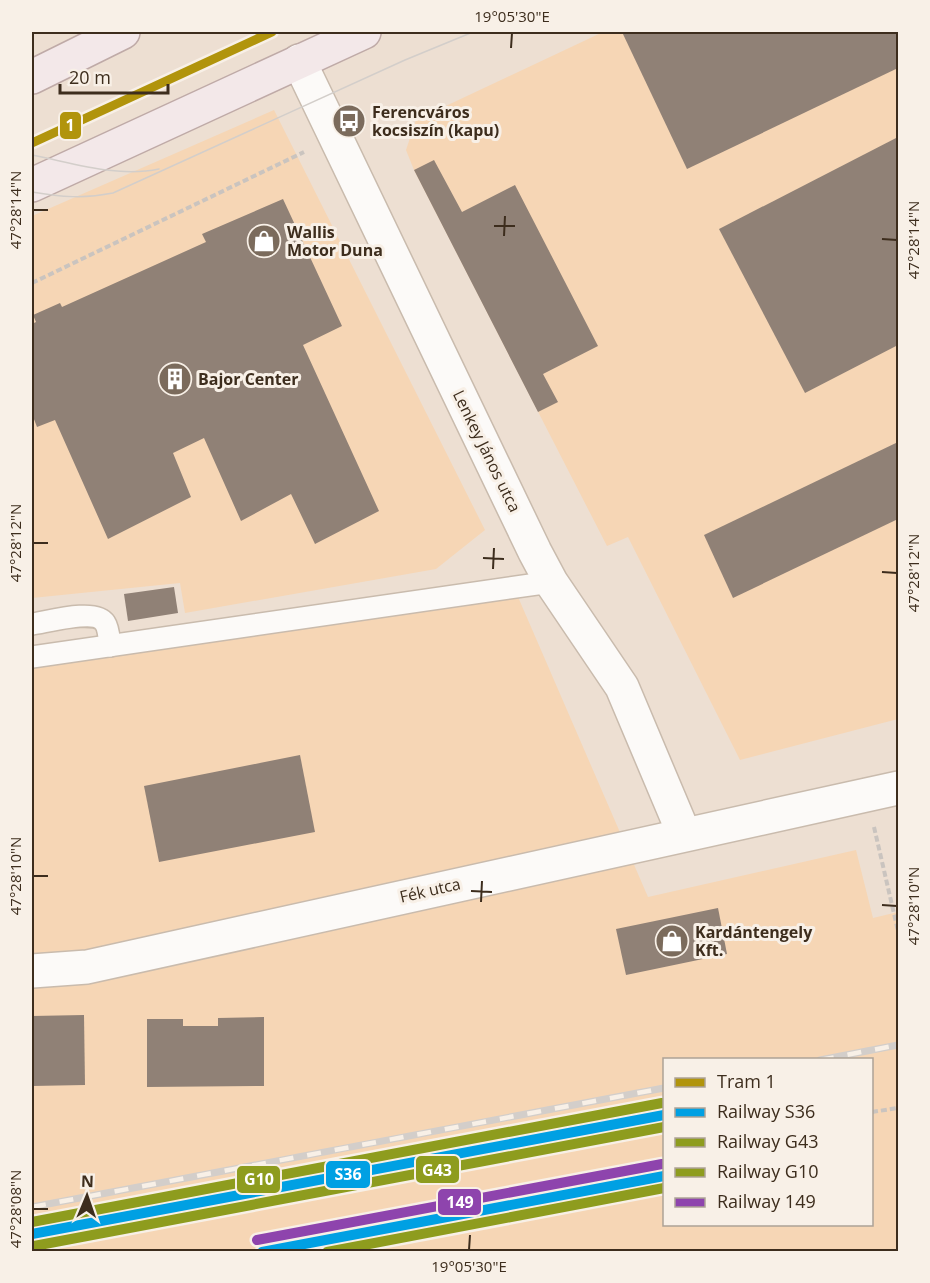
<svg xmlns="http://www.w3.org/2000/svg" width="930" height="1283" font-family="'Open Sans',sans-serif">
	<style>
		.built { fill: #f6d6b5; fill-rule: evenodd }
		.building { fill: #908176 }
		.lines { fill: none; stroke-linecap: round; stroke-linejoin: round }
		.lane-casing { stroke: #c9bbad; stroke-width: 24 }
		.street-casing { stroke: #c9bbad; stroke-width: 36 }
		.primary-casing { stroke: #bfaaa7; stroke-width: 36 }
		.path { stroke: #cac4bf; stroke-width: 4; stroke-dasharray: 6 3; stroke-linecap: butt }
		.lane { stroke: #fcfaf8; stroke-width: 21 }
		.street { stroke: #fcfaf8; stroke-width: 33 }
		.primary { stroke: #f3e8e9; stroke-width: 33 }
		.tram { stroke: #d3ceca; stroke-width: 1.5 }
		.rail-casing { stroke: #d3ceca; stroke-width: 7 }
		.rail { stroke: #f8f0e7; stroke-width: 4.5; stroke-dasharray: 14; stroke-linecap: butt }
		.rail-1-casing { stroke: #f8f0e7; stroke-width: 15 }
		.rail-2-casing { stroke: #f8f0e7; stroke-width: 15 }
		.rail-3-casing { stroke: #f8f0e7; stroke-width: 15 }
		.rail-4-casing { stroke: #f8f0e7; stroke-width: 15 }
		.rail-1 { stroke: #00a0e3; stroke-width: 10 }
		.rail-2 { stroke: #8e9c1e; stroke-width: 10 }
		.rail-3 { stroke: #8e9c1e; stroke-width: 10 }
		.rail-4 { stroke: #8e44ad; stroke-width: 10 }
		.tram-1-casing { stroke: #f8f0e7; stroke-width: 14 }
		.tram-1 { stroke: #b1940c; stroke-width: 9 }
		.ticks { fill: none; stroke: #3d2d1d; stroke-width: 2 }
		.labels { text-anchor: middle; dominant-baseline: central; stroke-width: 6; stroke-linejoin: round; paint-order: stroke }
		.poi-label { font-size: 16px; font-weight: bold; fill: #3d2d1d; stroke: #f8f0e7; text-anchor: start }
		.street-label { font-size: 16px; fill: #3d2d1d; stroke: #f8f0e7 }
		.line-badge { stroke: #f8f0e7; stroke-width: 2 }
		.badge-label { font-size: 16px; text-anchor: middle; font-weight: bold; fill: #fff }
		.neatline { fill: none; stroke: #3d2d1d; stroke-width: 2 }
		.ticks-label { font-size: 15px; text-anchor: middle; fill: #3d2d1d }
	</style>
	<rect width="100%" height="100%" fill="#eddfd2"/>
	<g class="built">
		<path d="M603,32h295v687l-158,41 -112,-223 -21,9 -193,-376 -8,-20 10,-30z"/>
		<path d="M274,110l211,420 -49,39 -251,44 -5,-30 -148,15v-382z"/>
		<path d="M515,590l133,307 208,-47 17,68 25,-6v339l-866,1v-584zM664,1060h208v164h-208z"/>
	</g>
	<g class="building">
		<path d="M622,32h276v36l-211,101z"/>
		<path d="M898,137v208l-93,48 -86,-164z"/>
		<path d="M434,160l28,52 53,-27 83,161 -55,28 15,28 -20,10 -124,-242z"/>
		<path d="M283,199l59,127 -39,19 76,166 -64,33 -24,-50 -50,27 -37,-83 -31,15 18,44 -83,42 -53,-119 -18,7 -5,-13v-90l4,-2 -3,-7 27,-12 2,4 144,-65 -4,-8z"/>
		<path d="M898,442v77l-165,79 -29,-63z"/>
		<path d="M174,587l4,26 -50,8 -4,-27z"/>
		<path d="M300,755l15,77 -156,30 -15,-76z"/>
		<path d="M718,908l9,46 -101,21 -10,-46z"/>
		<path d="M84,1015l1,70 -53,1v-70z"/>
		<path d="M264,1017v69l-117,1v-68h36v7h35v-8z"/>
	</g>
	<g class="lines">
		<g class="lane-casing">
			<g id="lane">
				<path d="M32,624c15,-2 64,-16 73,-1 4,6 4,16 5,23"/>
				<path d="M32,657l519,-75"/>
			</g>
		</g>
		<g class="street-casing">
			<g id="street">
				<path d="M299,61l236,491 16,30 71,105 62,147"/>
				<path d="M32,971l55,-4 811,-179"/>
			</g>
		</g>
		<g class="primary-casing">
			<g id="primary">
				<path d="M32,77l91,-45"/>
				<path d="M32,185l332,-153"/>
			</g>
		</g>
		<g class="path">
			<path d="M32,283l272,-131"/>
			<path d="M874,827l24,104"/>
			<path d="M872,1112l26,-4"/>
		</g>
		<use href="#lane" class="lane"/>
		<use href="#street" class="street"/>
		<use href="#primary" class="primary"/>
		<g class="tram">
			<path d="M32,155c41,8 85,23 127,14"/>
			<path d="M32,192c29,5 52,7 81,1l292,-133 68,-28"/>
		</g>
		<g class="rail-casing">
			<g id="rail">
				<path d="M820,1060l78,-15"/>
				<path d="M32,1207l632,-119"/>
			</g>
		</g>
		<use href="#rail" class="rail"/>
		<g class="rail-1-casing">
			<g id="rail-1">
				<path d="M32,1234l632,-119"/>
				<path d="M262,1252l402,-76"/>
			</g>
		</g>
		<g class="rail-2-casing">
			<g id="rail-2">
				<path d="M34,1246l630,-119"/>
				<path d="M327,1252l337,-64"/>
			</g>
		</g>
		<g class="rail-3-casing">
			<path id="rail-3" d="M32,1222l630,-119"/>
		</g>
		<g class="rail-4-casing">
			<path id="rail-4" d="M257,1240l405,-76"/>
		</g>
		<use href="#rail-1" class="rail-1"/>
		<use href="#rail-2" class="rail-2"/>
		<use href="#rail-3" class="rail-3"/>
		<use href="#rail-4" class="rail-4"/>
		<g class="tram-1-casing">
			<path id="tram-1" d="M32,143l240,-111"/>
		</g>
		<use href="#tram-1" class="tram-1"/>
	</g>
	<path class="ticks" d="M511,48l1,-15M33,210h15M494,226h21M504,236l1,-20M882,239l15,1M33,543h15M483,558l21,1M493,569l1,-21M882,572l15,1M33,876h15M471,891l21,1M481,902l1,-21M882,905l15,1M33,1209h15M469,1250l1,-15"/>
	<defs>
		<g id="bus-disc" transform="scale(1.725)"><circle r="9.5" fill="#7b6b5c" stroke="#f8f0e7"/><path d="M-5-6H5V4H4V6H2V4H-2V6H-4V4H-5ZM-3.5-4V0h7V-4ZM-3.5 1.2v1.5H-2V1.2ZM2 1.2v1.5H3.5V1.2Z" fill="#fff"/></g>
		<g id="shop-disc" transform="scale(1.725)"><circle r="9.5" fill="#7b6b5c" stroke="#f8f0e7"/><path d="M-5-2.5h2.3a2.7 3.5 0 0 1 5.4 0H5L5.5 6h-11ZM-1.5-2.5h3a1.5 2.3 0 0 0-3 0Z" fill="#fff"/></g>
		<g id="building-disc" transform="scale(1.725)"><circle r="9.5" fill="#7b6b5c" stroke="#f8f0e7"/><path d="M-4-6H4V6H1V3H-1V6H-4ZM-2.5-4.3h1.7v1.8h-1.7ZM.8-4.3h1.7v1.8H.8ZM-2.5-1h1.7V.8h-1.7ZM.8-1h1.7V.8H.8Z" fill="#fff"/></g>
	</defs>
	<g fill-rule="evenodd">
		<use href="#bus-disc" x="349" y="121"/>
		<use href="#shop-disc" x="264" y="241"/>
		<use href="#building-disc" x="175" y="379"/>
		<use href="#shop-disc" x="672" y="941"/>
	</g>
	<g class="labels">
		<g class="poi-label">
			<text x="372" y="112">Ferencváros<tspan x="372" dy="18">kocsiszín (kapu)</tspan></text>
			<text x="287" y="232">Wallis<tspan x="287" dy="18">Motor Duna</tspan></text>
			<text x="198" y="379">Bajor Center</text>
			<text x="695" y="932">Kardántengely<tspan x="695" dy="18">Kft.</tspan></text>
		</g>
		<g class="street-label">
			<text transform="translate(487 451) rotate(64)">Lenkey János utca</text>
			<text transform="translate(430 890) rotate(-13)">Fék utca</text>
		</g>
	</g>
	<g class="line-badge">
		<rect x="59" y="111" width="23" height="29" rx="6" fill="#b1940c"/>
		<rect x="415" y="1155" width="45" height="29" rx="6" fill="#8e9c1e"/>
		<rect x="325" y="1160" width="46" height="29" rx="6" fill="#00a0e3"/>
		<rect x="236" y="1165" width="45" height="29" rx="6" fill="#8e9c1e"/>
		<rect x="437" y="1188" width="45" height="28" rx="6" fill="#8e44ad"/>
	</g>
	<g class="badge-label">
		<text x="70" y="131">1</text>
		<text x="437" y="1176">G43</text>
		<text x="348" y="1180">S36</text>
		<text x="259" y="1185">G10</text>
		<text x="460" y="1208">149</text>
	</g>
	<rect width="930" height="1283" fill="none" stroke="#f8f0e7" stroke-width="66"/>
	<rect x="663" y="1058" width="210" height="168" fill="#f8f0e7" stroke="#ada296" stroke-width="1.5"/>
	<rect x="675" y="1078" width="30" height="9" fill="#b1940c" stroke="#ada296" stroke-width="1.5"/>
	<text x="717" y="1088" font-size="18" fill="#3d2d1d">Tram 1</text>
	<rect x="675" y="1108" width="30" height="9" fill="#00a0e3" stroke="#ada296" stroke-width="1.5"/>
	<text x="717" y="1118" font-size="18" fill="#3d2d1d">Railway S36</text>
	<rect x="675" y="1138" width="30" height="9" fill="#8e9c1e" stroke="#ada296" stroke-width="1.5"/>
	<text x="717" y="1148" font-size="18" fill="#3d2d1d">Railway G43</text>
	<rect x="675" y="1168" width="30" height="9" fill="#8e9c1e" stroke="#ada296" stroke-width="1.5"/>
	<text x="717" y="1178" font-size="18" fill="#3d2d1d">Railway G10</text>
	<rect x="675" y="1198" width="30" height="9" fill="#8e44ad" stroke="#ada296" stroke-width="1.5"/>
	<text x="717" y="1208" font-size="18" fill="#3d2d1d">Railway 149</text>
	<g transform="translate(87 1196) rotate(2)" stroke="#f8f0e7" stroke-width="4.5" paint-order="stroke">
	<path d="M0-4.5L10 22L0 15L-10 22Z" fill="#3d2d1d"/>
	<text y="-9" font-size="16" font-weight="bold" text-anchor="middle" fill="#3d2d1d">N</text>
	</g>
	<path d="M60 84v9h108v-9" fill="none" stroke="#3d2d1d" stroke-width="3"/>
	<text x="69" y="84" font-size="18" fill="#3d2d1d" stroke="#f8f0e7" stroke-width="4.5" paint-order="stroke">20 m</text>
	<rect x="33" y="33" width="864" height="1217" class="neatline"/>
	<g class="ticks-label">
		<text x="512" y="22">19°05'30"E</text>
		<text transform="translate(16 210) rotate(-90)" y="5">47°28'14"N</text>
		<text transform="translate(914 240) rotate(-90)" y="5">47°28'14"N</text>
		<text transform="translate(16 543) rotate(-90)" y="5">47°28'12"N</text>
		<text transform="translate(914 573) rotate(-90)" y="5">47°28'12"N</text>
		<text transform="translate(16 876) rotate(-90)" y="5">47°28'10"N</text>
		<text transform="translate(914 906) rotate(-90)" y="5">47°28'10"N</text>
		<text transform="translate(16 1209) rotate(-90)" y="5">47°28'08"N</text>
		<text x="469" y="1272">19°05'30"E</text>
	</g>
</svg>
